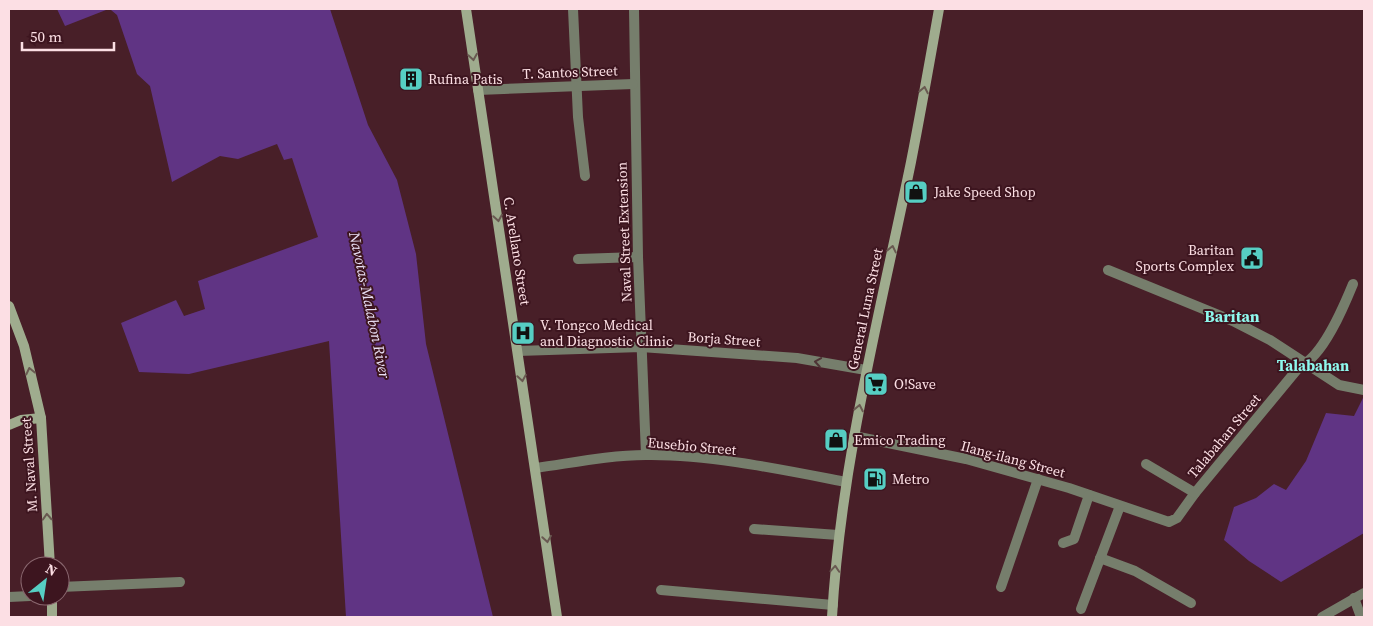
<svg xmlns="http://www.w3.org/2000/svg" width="1373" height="626" font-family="'Source Serif 4',serif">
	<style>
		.water { fill: #603484 }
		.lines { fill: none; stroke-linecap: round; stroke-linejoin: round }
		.street { stroke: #767e6c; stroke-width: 10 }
		.secondary { stroke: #9fac8e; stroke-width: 10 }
		.oneway { stroke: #695951 }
		.oneway2 { stroke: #4e3436 }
		.labels { text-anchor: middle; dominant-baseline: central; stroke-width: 4; stroke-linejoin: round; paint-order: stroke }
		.street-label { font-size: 14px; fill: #fcdfe4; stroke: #3d151f }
		.poi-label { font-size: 14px; fill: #fcdfe4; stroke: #3d151f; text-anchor: start }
		.water-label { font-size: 15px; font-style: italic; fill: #e9dff5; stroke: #3d151f }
		.neighbourhood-label { font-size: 15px; font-weight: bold; fill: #8ef8ed; stroke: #3d151f }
		.quarter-label { font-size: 16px; font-weight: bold; fill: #8ef8ed; stroke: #3d151f }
	</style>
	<rect width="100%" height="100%" fill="#481f28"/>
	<g class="water">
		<path d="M57,9h273l38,116 29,55 19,74 10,90 67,273h-147l-17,-276 -140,33 -50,-2 -18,-49 55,-23 8,16 21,-7 -7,-28 120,-44 -26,-79 -8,2 -7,-16 -39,15 -18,-3 -48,26 -22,-96 -13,-12 -20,-59 -6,-5h-5l-41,16z"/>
		<path d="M1364,396v137l-83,49 -32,-21 -25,-21 10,-33 22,-9 18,-14 12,6 20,-29 20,-48 28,3z"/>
	</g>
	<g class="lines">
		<g class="street">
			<path d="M573,9l5,108 7,59"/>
			<path d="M634,9l4,248 8,198"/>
			<path d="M478,90l155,-6"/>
			<path d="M578,259l60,-2"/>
			<path d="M1108,270l125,51 37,19 69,45 25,5"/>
			<path d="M518,351l123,-4 156,11 69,12"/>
			<path d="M854,436l112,23 103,29 100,34 8,-4 18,-25 105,-127c23,-9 44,-60 53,-82"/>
			<path d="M1146,464l49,29"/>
			<path d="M536,468c36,-5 73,-13 110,-13 62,-1 138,15 200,27"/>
			<path d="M754,529l84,6"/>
			<path d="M1063,543l11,-4 15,-44"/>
			<path d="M1100,558l35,13 56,32"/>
			<path d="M60,587l120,-5"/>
			<path d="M1001,587l37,-108"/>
			<path d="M661,590l172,15"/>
			<path d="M9,597l21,-1"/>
			<path d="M1354,598l7,19"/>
			<path d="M1081,609l39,-103"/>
			<path d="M1322,617l42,-24"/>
		</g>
		<g class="secondary">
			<path d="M466,9l91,608"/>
			<path d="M9,306l15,40 17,72 9,148"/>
			<path d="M9,425l12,-5 20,-2"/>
			<path d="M52,596v21"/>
			<path d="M832,617c9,-155 48,-304 79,-455 10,-51 19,-102 28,-153"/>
		</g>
	</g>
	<defs><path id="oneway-chevron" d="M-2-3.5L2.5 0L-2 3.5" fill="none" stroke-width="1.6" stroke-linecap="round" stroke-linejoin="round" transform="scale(1.25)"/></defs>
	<g class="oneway">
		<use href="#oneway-chevron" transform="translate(473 57) rotate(81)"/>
		<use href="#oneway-chevron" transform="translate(924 90) rotate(-79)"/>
		<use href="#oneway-chevron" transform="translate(498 218) rotate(81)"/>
		<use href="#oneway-chevron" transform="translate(892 249) rotate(-78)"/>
		<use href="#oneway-chevron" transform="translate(30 371) rotate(-103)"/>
		<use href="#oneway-chevron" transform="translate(522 378) rotate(81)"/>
		<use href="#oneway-chevron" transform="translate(859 408) rotate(-79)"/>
		<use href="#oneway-chevron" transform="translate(47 517) rotate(-93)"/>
		<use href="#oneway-chevron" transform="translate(547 539) rotate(81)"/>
		<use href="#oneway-chevron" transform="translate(835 569) rotate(-86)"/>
	</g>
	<use class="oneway2" href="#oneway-chevron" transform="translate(818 362) rotate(-171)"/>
	<defs>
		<g id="building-square" transform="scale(1.25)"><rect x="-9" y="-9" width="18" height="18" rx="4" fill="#56cec3" stroke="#3d151f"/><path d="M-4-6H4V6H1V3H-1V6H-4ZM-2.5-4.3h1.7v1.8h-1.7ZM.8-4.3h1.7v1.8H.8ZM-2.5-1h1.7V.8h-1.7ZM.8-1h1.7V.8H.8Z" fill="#111"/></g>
		<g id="shop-square" transform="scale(1.25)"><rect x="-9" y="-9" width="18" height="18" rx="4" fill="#56cec3" stroke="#3d151f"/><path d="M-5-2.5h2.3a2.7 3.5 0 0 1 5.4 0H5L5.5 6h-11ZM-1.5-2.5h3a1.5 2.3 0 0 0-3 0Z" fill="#111"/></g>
		<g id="civic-square" transform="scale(1.25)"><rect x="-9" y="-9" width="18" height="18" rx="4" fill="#56cec3" stroke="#3d151f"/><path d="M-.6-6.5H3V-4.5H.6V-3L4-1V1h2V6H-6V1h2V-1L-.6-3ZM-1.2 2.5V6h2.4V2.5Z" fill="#111"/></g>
		<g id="hospital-square" transform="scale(1.25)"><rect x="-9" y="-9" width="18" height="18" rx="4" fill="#56cec3" stroke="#3d151f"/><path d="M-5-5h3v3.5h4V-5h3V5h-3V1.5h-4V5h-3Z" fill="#111"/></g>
		<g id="supermarket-square" transform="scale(1.25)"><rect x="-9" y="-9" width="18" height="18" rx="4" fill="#56cec3" stroke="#3d151f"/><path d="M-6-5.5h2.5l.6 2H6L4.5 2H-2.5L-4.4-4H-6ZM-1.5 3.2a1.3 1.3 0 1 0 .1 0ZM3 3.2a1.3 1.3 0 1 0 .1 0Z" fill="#111"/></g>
		<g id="fuel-square" transform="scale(1.25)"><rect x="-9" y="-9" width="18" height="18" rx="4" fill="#56cec3" stroke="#3d151f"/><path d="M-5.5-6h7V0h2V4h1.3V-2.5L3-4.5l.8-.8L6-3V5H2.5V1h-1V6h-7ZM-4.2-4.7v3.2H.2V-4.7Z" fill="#111"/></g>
	</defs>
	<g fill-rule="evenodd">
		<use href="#building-square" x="411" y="79"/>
		<use href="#shop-square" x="916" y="192"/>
		<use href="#civic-square" x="1252" y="258"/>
		<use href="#hospital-square" x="523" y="333"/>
		<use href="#supermarket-square" x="876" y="384"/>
		<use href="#shop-square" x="836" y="440"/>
		<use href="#fuel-square" x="875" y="479"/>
	</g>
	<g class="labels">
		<g class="street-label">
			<text transform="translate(570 72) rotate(-2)">T. Santos Street</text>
			<text transform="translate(624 232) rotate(-92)">Naval Street Extension</text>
			<text transform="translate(517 251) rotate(81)">C. Arellano Street</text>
			<text transform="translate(865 309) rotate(-78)">General Luna Street</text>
			<text transform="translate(724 339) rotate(4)">Borja Street</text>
			<text transform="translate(1224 436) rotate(-50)">Talabahan Street</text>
			<text transform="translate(692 446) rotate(5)">Eusebio Street</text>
			<text transform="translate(1013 459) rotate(15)">Ilang-ilang Street</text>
			<text transform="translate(29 465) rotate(-94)">M. Naval Street</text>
		</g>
		<g class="poi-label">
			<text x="428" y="79">Rufina Patis</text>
			<text x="934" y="192">Jake Speed Shop</text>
			<text x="1234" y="250" text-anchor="end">Baritan<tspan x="1234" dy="16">Sports Complex</tspan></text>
			<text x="540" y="325">V. Tongco Medical<tspan x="540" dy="16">and Diagnostic Clinic</tspan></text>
			<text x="894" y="384">O!Save</text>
			<text x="854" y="440">Emico Trading</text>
			<text x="892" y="479">Metro</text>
		</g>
		<g class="water-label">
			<text transform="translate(370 305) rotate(78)">Navotas-Malabon River</text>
		</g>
		<g class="neighbourhood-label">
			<text x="1313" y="365">Talabahan</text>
		</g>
		<g class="quarter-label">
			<text x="1232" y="316">Baritan</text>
		</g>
	</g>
	<rect width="1373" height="626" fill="none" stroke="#fcdfe4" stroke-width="20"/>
	<g transform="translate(45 581) rotate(30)"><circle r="24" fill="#3d151f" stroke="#89666e"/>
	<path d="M0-4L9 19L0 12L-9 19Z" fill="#56cec3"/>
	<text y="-8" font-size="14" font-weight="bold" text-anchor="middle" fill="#fcdfe4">N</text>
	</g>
	<path d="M22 42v8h92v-8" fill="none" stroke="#fcdfe4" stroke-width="2.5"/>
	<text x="30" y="42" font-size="15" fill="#fcdfe4" stroke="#3d151f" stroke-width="4" paint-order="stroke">50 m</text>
</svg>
